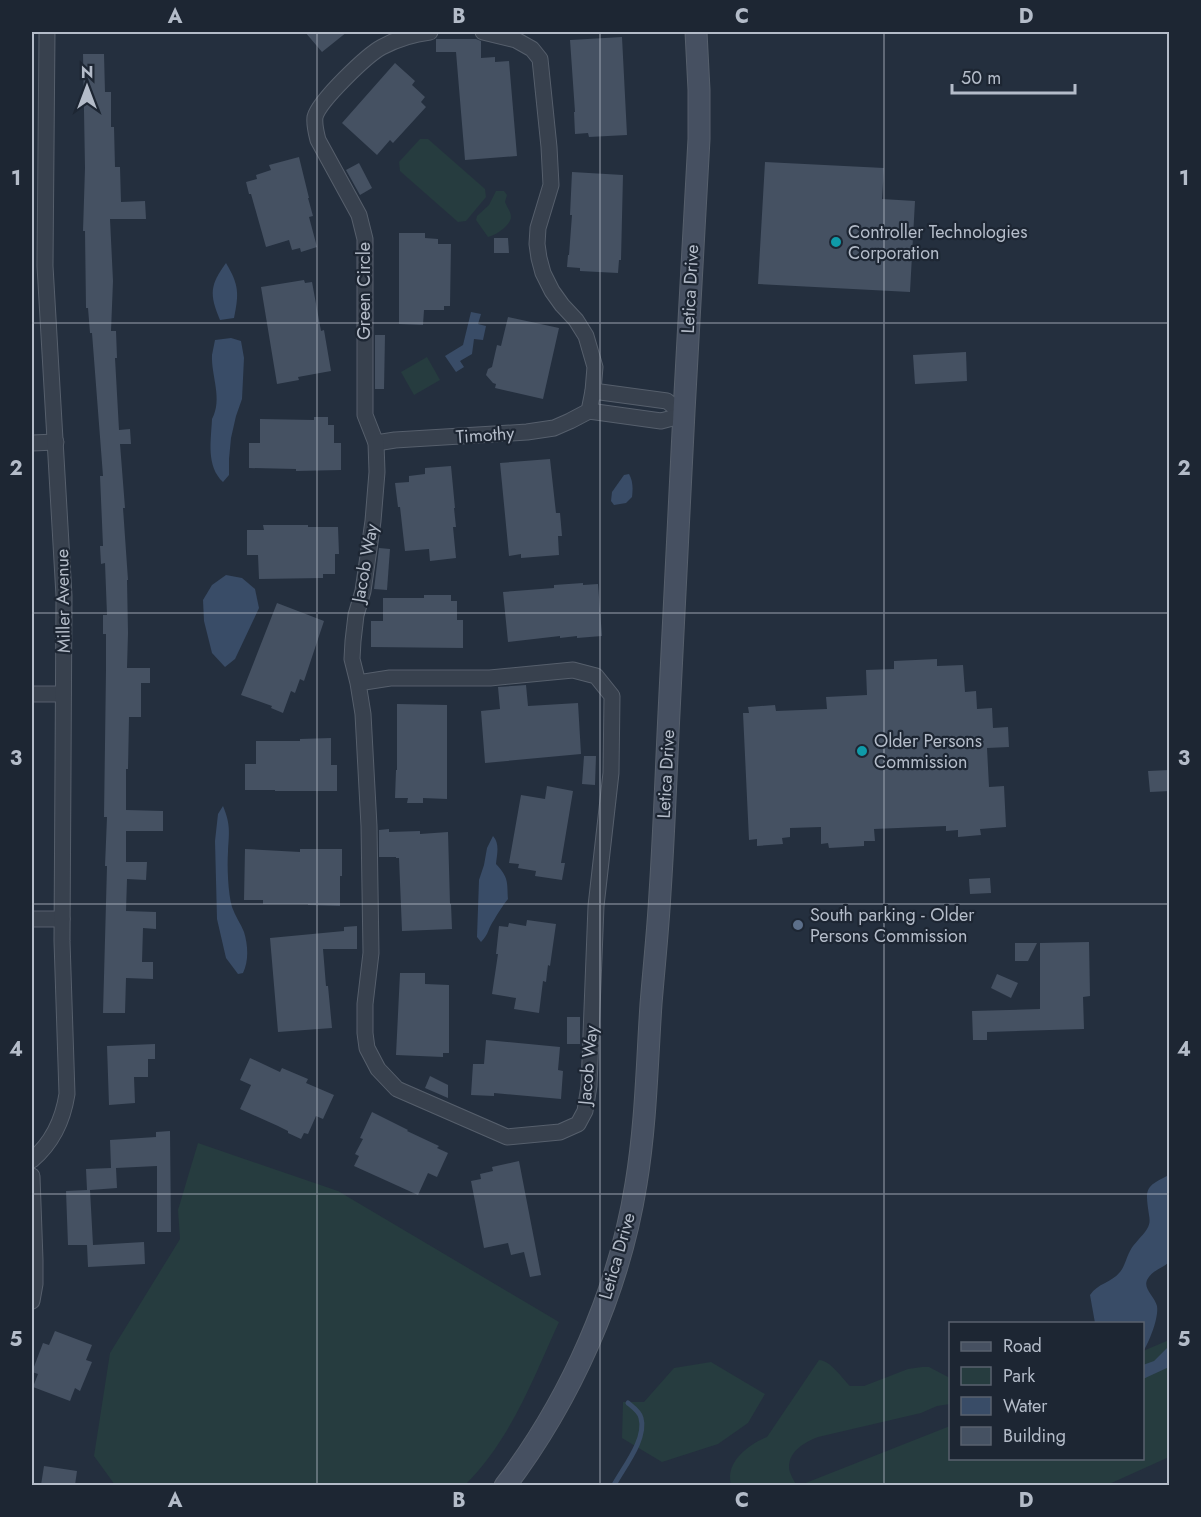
<svg xmlns="http://www.w3.org/2000/svg" width="1201" height="1517" font-family="Jost,sans-serif">
	<style>
		.green { fill: #263c3f }
		.water { fill: #394c67 }
		.lines { fill: none; stroke-linecap: round; stroke-linejoin: round }
		.stream { stroke: #394c67; stroke-width: 5 }
		.building { fill: #455162 }
		.street-casing { stroke: #565f6c; stroke-width: 17 }
		.secondary-casing { stroke: #565f6c; stroke-width: 23 }
		.street { stroke: #38414e; stroke-width: 15 }
		.secondary { stroke: #465061; stroke-width: 21 }
		.grid { fill: none; stroke: #b4bcc9; stroke-width: 1.5; stroke-opacity: 0.55 }
		.culture-dot { fill: #0f9aa8; stroke: #1d2633; stroke-width: 2 }
		.service-dot { fill: #5c6f8a; stroke: #1d2633; stroke-width: 2 }
		.labels { text-anchor: middle; dominant-baseline: central; stroke-width: 4.5; stroke-linejoin: round; paint-order: stroke }
		.poi-label { font-size: 18px; fill: #b4bcc9; stroke: #1d2633; text-anchor: start }
		.street-label { font-size: 18px; fill: #b4bcc9; stroke: #1d2633 }
		.neatline { fill: none; stroke: #b4bcc9; stroke-width: 2 }
		.grid-label { font-size: 20px; text-anchor: middle; font-weight: bold; fill: #b4bcc9 }
	</style>
	<rect width="100%" height="100%" fill="#242f3e"/>
	<g class="green">
		<path d="M420,139h8l57,50 1,8 -20,24 -8,1 -58,-51 -1,-9z"/>
		<path d="M496,191h8l3,4 -2,7c2,5 6,10 6,15 0,8 -16,19 -23,20l-12,-17 1,-4 12,-11z"/>
		<path d="M427,357l13,23 -26,15 -13,-23z"/>
		<path d="M198,1143l140,48 221,131c-26,57 -49,119 -94,163h-350l-21,-29 16,-103 70,-114 -2,-29z"/>
		<path d="M1169,1340v117l-62,28 -309,1 152,-60v32h192l1,-107z"/>
		<path d="M819,1360c12,1 23,18 31,26h14l44,-17 14,-2h7l21,11v26l-13,2 -16,7 -103,24c-13,5 -29,14 -29,30 0,6 5,13 7,18h-65c-6,-23 17,-40 36,-48z"/>
		<path d="M711,1362l54,32 -17,29 -30,21 -56,18 -40,-24 1,-36h21l30,-34z"/>
	</g>
	<g class="water">
		<path d="M226,263c13,22 13,30 8,55l-14,2c-11,-26 -10,-35 6,-57z"/>
		<path d="M471,312l10,2 -3,10 8,2 -3,14 -9,-1 -2,15 -12,7 4,6 -8,5 -11,-16 18,-11z"/>
		<path d="M231,338l10,3 3,17 -2,41 -6,17 -5,22 -2,21v16l-6,7c-17,-16 -12,-41 -11,-63 11,-20 -1,-43 0,-64 1,-5 2,-10 3,-15z"/>
		<path d="M629,474c4,7 4,15 3,23l-6,6 -12,2 -3,-4 1,-9 12,-17z"/>
		<path d="M226,575l16,3 13,11 4,19 -24,51 -10,8 -13,-14 -8,-32 -1,-21 9,-15z"/>
		<path d="M223,806c8,19 6,27 5,46 -1,14 0,41 4,55 3,9 9,17 12,25 4,13 5,29 -1,41l-5,1 -12,-16 -9,-39 -2,-78 3,-27z"/>
		<path d="M493,836c7,8 4,18 3,28 13,14 11,18 12,35 -5,6 -10,14 -14,21 -6,8 -5,14 -13,22l-4,-5 2,-57 5,-15 3,-17z"/>
		<path d="M1169,1175v87c-7,7 -17,8 -22,18 -4,9 8,17 10,26 2,12 -8,36 -14,46l-1,-28 -47,-1 -5,-28c8,-12 21,-12 30,-23 5,-6 6,-14 10,-21 4,-8 12,-14 17,-22 3,-5 3,-9 2,-14 -4,-27 -4,-28 20,-40z"/>
		<path d="M1169,1346v21l-26,12v-14l11,-4z"/>
	</g>
	<g class="lines">
		<path class="stream" d="M614,1485c9,-17 33,-46 27,-67 -1,-6 -8,-11 -13,-15"/>
	</g>
	<g class="building">
		<path d="M305,32h42l-25,20z"/>
		<path d="M622,37l5,98 -38,2 -1,-4 -13,1 -1,-22h1l-5,-72z"/>
		<path d="M436,39h40l5,2v17l14,-1v5l14,-1 8,95 -52,4 -9,-108h-20z"/>
		<path d="M83,54h21l1,38h6v35h3l1,40h5l1,35 24,-1 1,18h-36l3,62 -2,50h5l1,27h-2l4,72 11,-1 1,15h-11l5,64h-2l5,72h-1l1,53 -1,35h23v15h-9v34h-12l-1,52h-2v41l37,1v20h-37v31h21l-1,18 -19,-1 -1,32 30,1v17l-13,-1 -1,34h11v17l-27,-1 -1,35h-22l4,-147h-2l2,-49h-3l2,-147v-36h-3v-19h4l-2,-52 -4,1 -1,-18h3l-3,-70h3l-11,-143h-2l-2,-25h-2l-1,-77h-2l2,-63z"/>
		<path d="M395,63l20,18 -3,4 13,12 -4,5 5,5 -33,36 -3,-3 -13,15 -35,-32z"/>
		<path d="M299,157l10,41h-1l5,18 -4,1 8,30 -16,5 -1,-4 -8,2 -3,-10 -23,7 -15,-53h-2l-3,-12 11,-3 -1,-4 15,-5 -2,-5z"/>
		<path d="M765,162l119,6 -2,31 33,2 -5,91 -152,-8z"/>
		<path d="M359,163l13,25 -12,7 -14,-25z"/>
		<path d="M572,172l51,3 -2,85h-2l-1,13 -38,-2v-3l-13,-1 1,-12h1l3,-40h-2z"/>
		<path d="M399,233h26v5l13,1v5h13l-1,62h-6v4h-20l-1,15 -24,-1z"/>
		<path d="M494,238h14l1,15h-15z"/>
		<path d="M304,280l1,3 7,-1 9,49 3,-1 7,41 -33,6 1,3 -22,4 -16,-97z"/>
		<path d="M508,317l51,11 -16,71 -48,-11 1,-4 -3,-1 -7,-8 2,-6 4,-2 5,-22 4,1z"/>
		<path d="M375,335h10l-1,54h-9z"/>
		<path d="M966,352l1,29 -52,3 -2,-29z"/>
		<path d="M314,417h14v8h6v18h7v27l-45,1v-2l-47,-1v-25h11v-24l54,1z"/>
		<path d="M550,459l6,54h4l2,23h-4l1,19 -38,3v-4l-12,2 -9,-93z"/>
		<path d="M451,466l4,42h-1l2,19h-3l3,31 -26,3 -1,-12 -24,2 -5,-44h-2l-3,-24 14,-1v-6l16,-2v-6z"/>
		<path d="M263,525h45v2h30l1,27h-4v20h-12v4l-64,1 -1,-24h-11v-25h17z"/>
		<path d="M379,548l11,1 -3,41 -13,-1z"/>
		<path d="M583,583v2l15,-1 4,52 -25,2v-2l-17,2v-2l-52,6 -5,-50 51,-4v-3z"/>
		<path d="M424,595h27v6h6v19h6v28l-92,-1v-26h12v-23h41z"/>
		<path d="M277,603l47,18 -20,60 -4,-2 -5,14 -4,-2 -8,22 -12,-5 1,-2 -31,-11z"/>
		<path d="M937,659v7l26,-1 2,27 11,-1 1,18 15,-1 1,20 15,-1 1,20 -22,1 2,39 15,-1 2,41 -26,2 1,6 -23,2v-7l-12,1v-5l-72,3 1,12h-11v5l-35,2 -1,-5 -7,1v-17l-31,1v9l-8,1 1,6 -26,2v-7l-8,1 -6,-127h6l-1,-6 27,-2 1,6 51,-2 -1,-12 41,-2 -1,-25 28,-1v-8z"/>
		<path d="M526,685l2,21 50,-3 3,51 -96,9 -4,-52 19,-2 -2,-22z"/>
		<path d="M397,704l50,1v94l-24,-1v5h-16l1,-5h-13l1,-28h1z"/>
		<path d="M331,738v27h6v26h-62v-1h-30v-26h11v-23h44v-2z"/>
		<path d="M584,756h12l-1,29 -13,-1z"/>
		<path d="M1170,770v21l-20,1 -2,-21z"/>
		<path d="M547,786l26,5 -12,72h4l-3,17 -27,-4 1,-5 -18,-3 1,-4 -10,-1 12,-68 24,4z"/>
		<path d="M389,829v3l31,-1v3l28,-2 2,72h1l1,25 -50,2 -3,-73h-3v-1h-17v-27z"/>
		<path d="M245,849l55,3v-3h42v27h-2v30l-32,-1v-1h-45v-4h-19z"/>
		<path d="M990,878l1,15 -21,1 -1,-15z"/>
		<path d="M527,920l29,4 -6,42 -2,-1 -2,17 -3,-1 -4,32 -25,-4 2,-11 -24,-4 6,-40h-2l3,-28 9,1 1,-4 17,3z"/>
		<path d="M357,926v23h-34l3,37h2l4,42 -54,4 -8,-94 74,-7v-4z"/>
		<path d="M1089,942l1,54 -7,1 1,32 -97,3v8h-14l-1,-29 68,-2v-66z"/>
		<path d="M1015,943h22l-9,18h-13z"/>
		<path d="M400,973h25v11l24,1v68h-6v4l-47,-2z"/>
		<path d="M997,974l21,9 -7,15 -20,-10z"/>
		<rect x="567" y="1017" width="13" height="27"/>
		<path d="M486,1040l74,7 -2,23 5,1 -2,28 -67,-6v3l-23,-1 2,-31h11z"/>
		<path d="M155,1044v15h-7v18h-14l1,26 -26,2 -2,-59z"/>
		<path d="M250,1058l30,14 2,-4 26,11 -2,4 28,12 -11,24 -7,-3 -8,18 -4,-1 -3,6 -13,-6v-2l-10,-5 -38,-17 11,-24 -11,-5z"/>
		<path d="M430,1076l18,9v13l-23,-10z"/>
		<path d="M372,1112l36,18 -1,1 32,15 -2,2 11,5 -11,24 -9,-4 -10,22 -64,-29 5,-10 -4,-2 8,-15 -3,-1z"/>
		<path d="M170,1131l1,101h-14v-66l-41,2 1,20 -27,2 3,55 51,-3 1,22 -57,3 -1,-22h-19l-2,-54 21,-1 -1,-21 25,-1 -1,-28 46,-3v-5z"/>
		<path d="M519,1161l22,114 -11,2 -6,-25 -13,3 -3,-12 -24,5 -13,-67 10,-2 -1,-5 13,-3 -1,-4z"/>
		<path d="M55,1331l37,14 -6,15 6,2 -12,29 -5,-3 -5,13 -37,-14 5,-13 -6,-2 11,-29 6,2z"/>
		<path d="M44,1466l33,5 -2,14h-34z"/>
	</g>
	<g class="lines">
		<g class="street-casing">
			<g id="street">
				<path d="M593,391l74,10 17,14"/>
				<path d="M589,411l72,10 23,-6"/>
				<path d="M32,443l24,-1"/>
				<path d="M376,443l19,-3 132,-8 27,-4 16,-7 19,-10 4,-20 2,-24 -9,-31 -10,-16 -14,-15 -10,-14 -9,-18 -4,-15 -2,-14 1,-16 13,-43 -2,-38 -9,-88 -8,-10 -16,-9 -33,-8"/>
				<path d="M358,683l32,-5h100l83,-8 23,6 16,20 -1,77 -15,133 -7,180 -4,25 -7,13 -18,8 -53,5 -110,-48 -19,-20 -11,-21 -2,-15v-29l6,-51 -2,-127 -6,-112 -5,-31 -6,-24 1,-18 3,-26 7,-24 10,-70 4,-49 -1,-29 -11,-28v-176l-6,-24 -41,-75c-2,-8 -4,-15 -3,-23 4,-16 52,-62 67,-70 15,-8 31,-13 48,-15"/>
				<path d="M32,694h31"/>
				<path d="M32,919h30"/>
				<path d="M32,1160c20,-17 31,-40 35,-66l-5,-153 2,-345 -19,-330 2,-234"/>
				<path d="M32,1176l3,84v24l-3,17"/>
			</g>
		</g>
		<g class="secondary-casing">
			<path id="secondary" d="M505,1486c66,-87 114,-195 131,-302 10,-60 11,-120 15,-180 3,-37 7,-74 9,-111 4,-59 6,-120 9,-180 9,-191 19,-383 30,-574v-49l-3,-58"/>
		</g>
		<use href="#street" class="street"/>
		<use href="#secondary" class="secondary"/>
	</g>
	<path class="grid" d="M317,32v1454M600,32v1454M884,32v1454M32,323h1138M32,613h1138M32,904h1138M32,1194h1138"/>
	<g class="culture-dot">
		<circle cx="836" cy="242" r="6"/>
		<circle cx="862" cy="751" r="6"/>
	</g>
	<circle class="service-dot" cx="798" cy="925" r="6"/>
	<g class="labels">
		<g class="poi-label">
			<text x="848" y="232">Controller Technologies<tspan x="848" dy="21">Corporation</tspan></text>
			<text x="874" y="741">Older Persons<tspan x="874" dy="21">Commission</tspan></text>
			<text x="810" y="915">South parking - Older<tspan x="810" dy="21">Persons Commission</tspan></text>
		</g>
		<g class="street-label">
			<text transform="translate(690 289) rotate(-87)">Letica Drive</text>
			<text transform="translate(364 291) rotate(-90)">Green Circle</text>
			<text transform="translate(485 435) rotate(-4)">Timothy</text>
			<text transform="translate(365 563) rotate(-80)">Jacob Way</text>
			<text transform="translate(63 601) rotate(-91)">Miller Avenue</text>
			<text transform="translate(666 774) rotate(-87)">Letica Drive</text>
			<text transform="translate(588 1065) rotate(-85)">Jacob Way</text>
			<text transform="translate(617 1256) rotate(-74)">Letica Drive</text>
		</g>
	</g>
	<rect width="1201" height="1517" fill="none" stroke="#1d2633" stroke-width="66"/>
	<rect x="949" y="1322" width="195" height="138" fill="#1d2633" stroke="#59626f" stroke-width="1.5"/>
	<rect x="961" y="1342" width="30" height="9" fill="#465061" stroke="#59626f" stroke-width="1.5"/>
	<text x="1003" y="1352" font-size="18" fill="#b4bcc9">Road</text>
	<rect x="961" y="1367" width="30" height="18" fill="#263c3f" stroke="#59626f" stroke-width="1.5"/>
	<text x="1003" y="1382" font-size="18" fill="#b4bcc9">Park</text>
	<rect x="961" y="1397" width="30" height="18" fill="#394c67" stroke="#59626f" stroke-width="1.5"/>
	<text x="1003" y="1412" font-size="18" fill="#b4bcc9">Water</text>
	<rect x="961" y="1427" width="30" height="18" fill="#455162" stroke="#59626f" stroke-width="1.5"/>
	<text x="1003" y="1442" font-size="18" fill="#b4bcc9">Building</text>
	<g transform="translate(87 87)" stroke="#1d2633" stroke-width="4.5" paint-order="stroke">
	<path d="M0-4.5L10 22L0 15L-10 22Z" fill="#b4bcc9"/>
	<text y="-9" font-size="16" font-weight="bold" text-anchor="middle" fill="#b4bcc9">N</text>
	</g>
	<path d="M952 84v9h123v-9" fill="none" stroke="#b4bcc9" stroke-width="3"/>
	<text x="961" y="84" font-size="18" fill="#b4bcc9" stroke="#1d2633" stroke-width="4.5" paint-order="stroke">50 m</text>
	<rect x="33" y="33" width="1135" height="1451" class="neatline"/>
	<g class="grid-label">
		<text x="175" y="23">A</text>
		<text x="459" y="23">B</text>
		<text x="742" y="23">C</text>
		<text x="1026" y="23">D</text>
		<text x="16" y="185">1</text>
		<text x="1184" y="185">1</text>
		<text x="16" y="475">2</text>
		<text x="1184" y="475">2</text>
		<text x="16" y="765">3</text>
		<text x="1184" y="765">3</text>
		<text x="16" y="1056">4</text>
		<text x="1184" y="1056">4</text>
		<text x="16" y="1346">5</text>
		<text x="1184" y="1346">5</text>
		<text x="175" y="1507">A</text>
		<text x="459" y="1507">B</text>
		<text x="742" y="1507">C</text>
		<text x="1026" y="1507">D</text>
	</g>
</svg>
